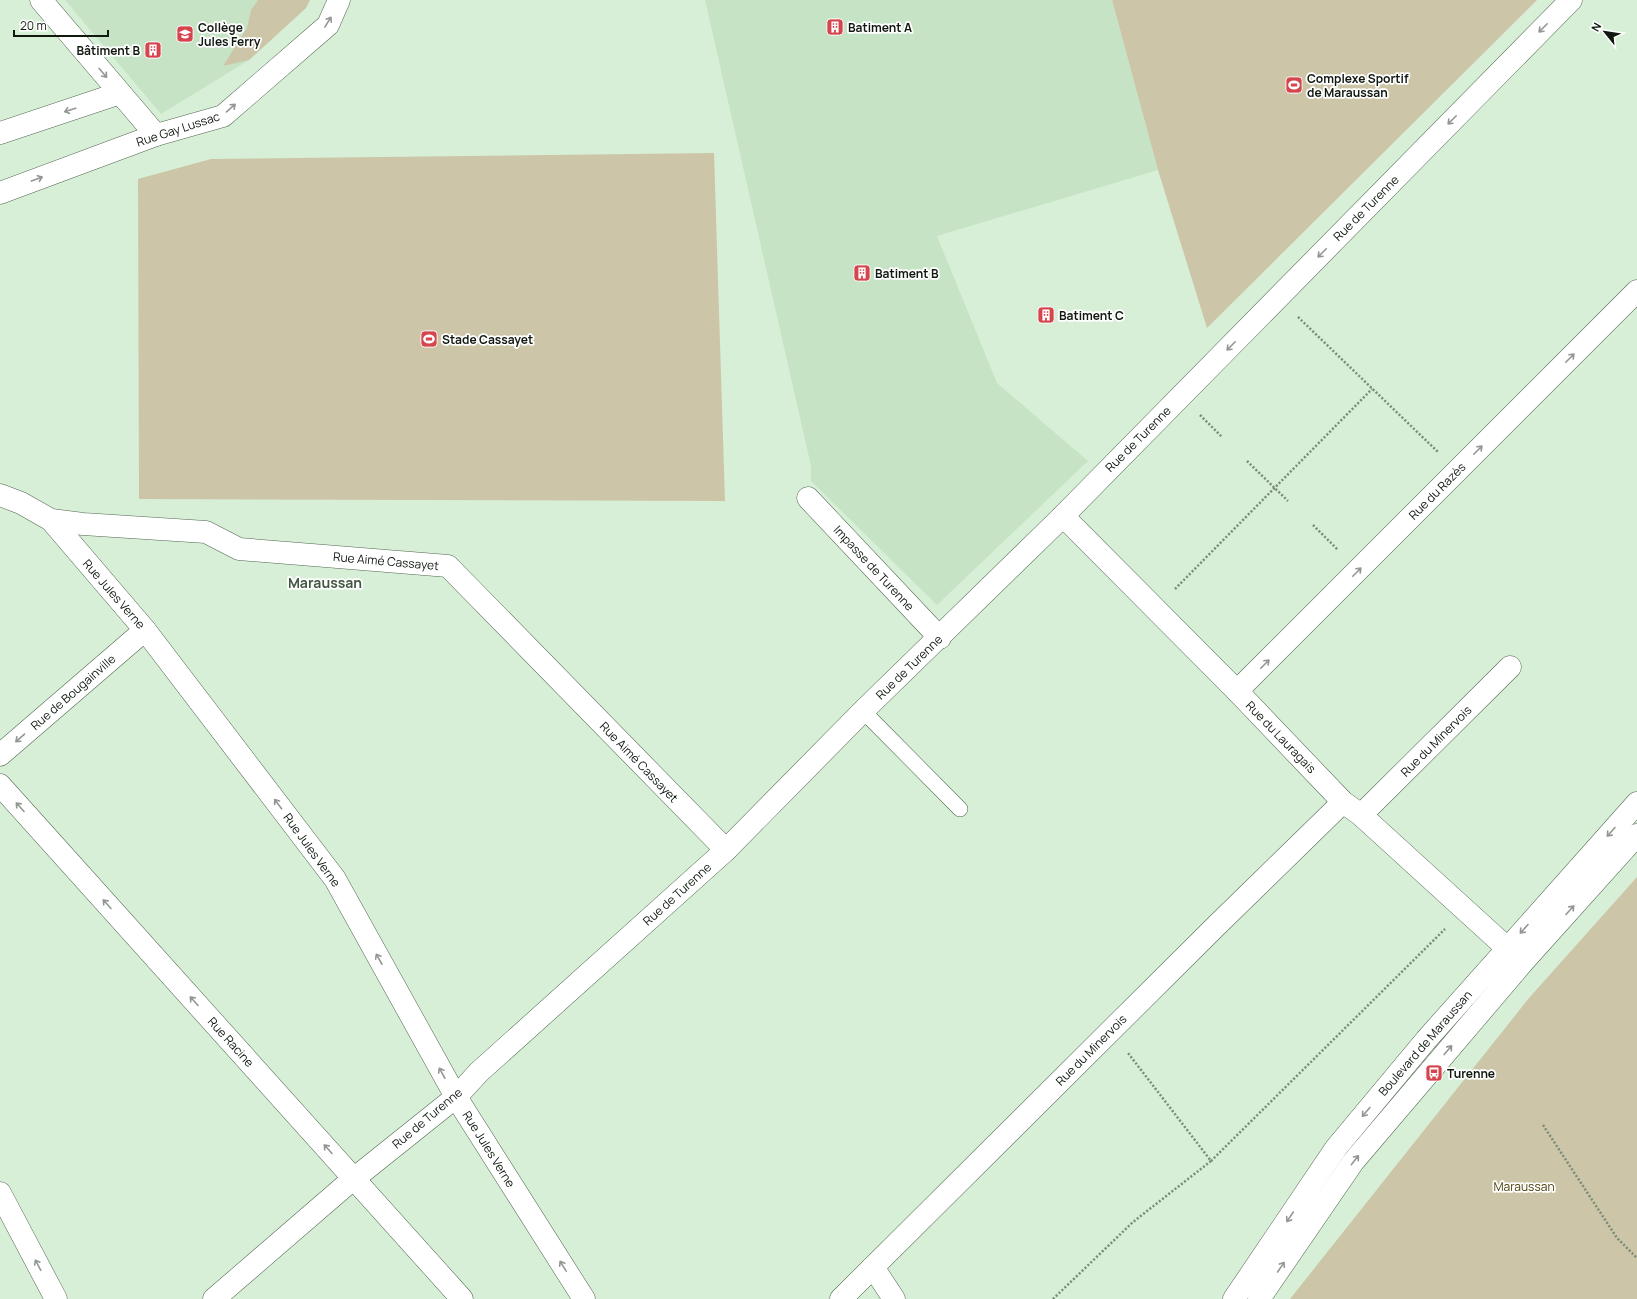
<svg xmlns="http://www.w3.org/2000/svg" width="1637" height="1299" font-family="Manrope,sans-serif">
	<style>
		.built { fill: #c6e4c5 }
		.green { fill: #cdc5a8 }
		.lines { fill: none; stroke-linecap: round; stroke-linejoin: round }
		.service-casing { stroke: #526751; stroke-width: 16 }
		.minor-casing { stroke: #526751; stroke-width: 23 }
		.secondary-casing { stroke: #526751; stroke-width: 23 }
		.path { stroke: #798a79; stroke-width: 2.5; stroke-dasharray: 2 2; stroke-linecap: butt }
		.service { stroke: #fff; stroke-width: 15 }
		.minor { stroke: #fff; stroke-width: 22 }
		.secondary { stroke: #fff; stroke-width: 22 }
		.oneway { stroke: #939793 }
		.labels { text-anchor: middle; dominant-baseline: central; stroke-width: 3.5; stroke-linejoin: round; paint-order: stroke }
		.poi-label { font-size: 12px; font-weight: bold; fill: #101810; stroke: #fff; text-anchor: start }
		.street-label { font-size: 12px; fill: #101810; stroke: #fff }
		.park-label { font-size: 12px; fill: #4e420f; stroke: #fff }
		.quarter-label { font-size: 14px; font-weight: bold; fill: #425742; stroke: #fff }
	</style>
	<rect width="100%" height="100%" fill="#d7efd6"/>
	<g class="built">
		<path d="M65,0h245l-4,8 -57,52 -88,54z"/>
		<path d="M705,0h407l46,170 -221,66 60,147 91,78 -151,144 -126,-124v-15z"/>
	</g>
	<g class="green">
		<path d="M258,0h52l-4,8 -57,52 -26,6 24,-38 4,-18z"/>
		<path d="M1112,0h425l-330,328 -49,-158z"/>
		<path d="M714,153l11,348 -586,-2 -1,-320 73,-20z"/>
		<path d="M1637,877v422h-347l239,-301z"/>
	</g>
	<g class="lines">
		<g class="service-casing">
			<path id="service" d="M863,711l97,98"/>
		</g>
		<g class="minor-casing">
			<g id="minor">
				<path d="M41,0l115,135"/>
				<path d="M0,133l120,-40"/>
				<path d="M0,193l156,-58 67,-19 105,-91 11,-25"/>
				<path d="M0,495l21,8 30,17 94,110 190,249 121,218 128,202"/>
				<path d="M808,498l132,140"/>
				<path d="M1063,516l174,175 106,111 18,13 146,133"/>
				<path d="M51,520l32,4 123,8 33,17 209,17 278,284"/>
				<path d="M1237,691l400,-400"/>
				<path d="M0,755l145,-125"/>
				<path d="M0,785l462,514"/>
				<path d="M1361,815l149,-148"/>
				<path d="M0,1193l56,106"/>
				<path d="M873,1267l21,32"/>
				<path d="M214,1299l132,-114 110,-88 23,-25 247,-222 137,-139 200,-195 508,-516"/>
				<path d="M841,1299l372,-370 130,-127"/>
			</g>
		</g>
		<g class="secondary-casing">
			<g id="secondary">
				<path d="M1234,1299l102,-151 90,-108 211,-237"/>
				<path d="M1259,1299l94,-137 170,-200 114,-127"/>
			</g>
		</g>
		<g class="path">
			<path d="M1298,317l140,135"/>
			<path d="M1200,415l22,22"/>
			<path d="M1247,461l41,40"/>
			<path d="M1313,525l25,25"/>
			<path d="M1175,589l197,-200"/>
			<path d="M1543,1125l74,113 20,20"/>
			<path d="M1211,1161l234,-232"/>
			<path d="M1053,1299l80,-77 78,-61 -83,-108"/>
		</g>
		<use href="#service" class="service"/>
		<use href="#minor" class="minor"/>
		<use href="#secondary" class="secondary"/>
	</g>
	<defs><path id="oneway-shaft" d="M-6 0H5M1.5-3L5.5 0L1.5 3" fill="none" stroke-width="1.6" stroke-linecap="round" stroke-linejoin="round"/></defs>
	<g class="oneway">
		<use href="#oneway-shaft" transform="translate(328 22) rotate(-58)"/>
		<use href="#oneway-shaft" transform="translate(1543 28) rotate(135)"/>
		<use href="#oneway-shaft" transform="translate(103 73) rotate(50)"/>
		<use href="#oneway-shaft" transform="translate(231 108) rotate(-41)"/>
		<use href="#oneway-shaft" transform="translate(70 110) rotate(162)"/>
		<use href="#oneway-shaft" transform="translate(1452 120) rotate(135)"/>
		<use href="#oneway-shaft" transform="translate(37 179) rotate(-20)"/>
		<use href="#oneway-shaft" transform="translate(1322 253) rotate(135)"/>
		<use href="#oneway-shaft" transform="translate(1231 346) rotate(135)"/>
		<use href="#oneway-shaft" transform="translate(1570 358) rotate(-45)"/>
		<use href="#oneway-shaft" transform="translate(1478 450) rotate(-45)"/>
		<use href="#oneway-shaft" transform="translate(1357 572) rotate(-45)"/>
		<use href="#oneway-shaft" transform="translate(1265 664) rotate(-45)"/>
		<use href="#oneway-shaft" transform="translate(20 738) rotate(139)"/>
		<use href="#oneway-shaft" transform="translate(278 804) rotate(-127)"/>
		<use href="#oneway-shaft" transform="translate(20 807) rotate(-132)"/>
		<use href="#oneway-shaft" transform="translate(1611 832) rotate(132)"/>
		<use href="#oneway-shaft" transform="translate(107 904) rotate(-132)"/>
		<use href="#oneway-shaft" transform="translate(1570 910) rotate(-48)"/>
		<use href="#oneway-shaft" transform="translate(1524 929) rotate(132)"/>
		<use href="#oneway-shaft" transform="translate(379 959) rotate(-119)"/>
		<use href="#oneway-shaft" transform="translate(194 1001) rotate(-132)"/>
		<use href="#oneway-shaft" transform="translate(1448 1050) rotate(-49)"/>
		<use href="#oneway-shaft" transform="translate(442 1073) rotate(-119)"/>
		<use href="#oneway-shaft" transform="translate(1366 1112) rotate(130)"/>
		<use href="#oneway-shaft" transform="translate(328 1149) rotate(-132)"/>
		<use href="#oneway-shaft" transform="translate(1355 1160) rotate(-52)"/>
		<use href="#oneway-shaft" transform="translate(1290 1217) rotate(124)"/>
		<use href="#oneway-shaft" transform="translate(38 1265) rotate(-118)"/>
		<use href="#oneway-shaft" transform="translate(563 1266) rotate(-122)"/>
		<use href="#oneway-shaft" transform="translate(1281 1267) rotate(-56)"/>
	</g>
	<defs>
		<g id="building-square" transform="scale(0.9)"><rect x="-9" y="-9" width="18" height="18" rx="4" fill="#d5454e" stroke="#fff"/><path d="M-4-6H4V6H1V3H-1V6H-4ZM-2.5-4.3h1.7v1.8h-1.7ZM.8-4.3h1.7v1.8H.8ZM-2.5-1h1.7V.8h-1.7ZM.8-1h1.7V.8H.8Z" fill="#fff"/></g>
		<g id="school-square" transform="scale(0.9)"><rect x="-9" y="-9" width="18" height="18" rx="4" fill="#d5454e" stroke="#fff"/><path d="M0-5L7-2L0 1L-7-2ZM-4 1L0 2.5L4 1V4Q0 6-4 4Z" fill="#fff"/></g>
		<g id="stadium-square" transform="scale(0.9)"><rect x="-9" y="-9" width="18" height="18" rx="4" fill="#d5454e" stroke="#fff"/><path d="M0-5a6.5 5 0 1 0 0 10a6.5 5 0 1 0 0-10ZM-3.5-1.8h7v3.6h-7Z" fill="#fff"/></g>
		<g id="bus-square" transform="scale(0.9)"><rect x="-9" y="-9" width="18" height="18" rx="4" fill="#d5454e" stroke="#fff"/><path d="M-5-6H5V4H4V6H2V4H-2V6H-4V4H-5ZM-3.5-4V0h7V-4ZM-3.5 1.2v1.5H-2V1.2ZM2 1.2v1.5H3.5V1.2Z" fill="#fff"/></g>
	</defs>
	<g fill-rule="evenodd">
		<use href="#building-square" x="835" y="27"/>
		<use href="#school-square" x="185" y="34"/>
		<use href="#building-square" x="153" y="50"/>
		<use href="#stadium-square" x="1294" y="85"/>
		<use href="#building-square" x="862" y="273"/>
		<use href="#building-square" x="1046" y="315"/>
		<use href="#stadium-square" x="429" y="339"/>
		<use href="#bus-square" x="1434" y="1073"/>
	</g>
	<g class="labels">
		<g class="poi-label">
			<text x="198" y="27">Collège<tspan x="198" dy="14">Jules Ferry</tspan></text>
			<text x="848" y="27">Batiment A</text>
			<text x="140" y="50" text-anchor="end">Bâtiment B</text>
			<text x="1307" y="78">Complexe Sportif<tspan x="1307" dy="14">de Maraussan</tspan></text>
			<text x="875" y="273">Batiment B</text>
			<text x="1059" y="315">Batiment C</text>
			<text x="442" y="339">Stade Cassayet</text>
			<text x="1447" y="1073">Turenne</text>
		</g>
		<g class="street-label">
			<text transform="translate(178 129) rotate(-18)">Rue Gay Lussac</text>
			<text transform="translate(1366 208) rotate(-45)">Rue de Turenne</text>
			<text transform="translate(1138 439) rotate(-45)">Rue de Turenne</text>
			<text transform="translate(1437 491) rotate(-45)">Rue du Razès</text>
			<text transform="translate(386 561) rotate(5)">Rue Aimé Cassayet</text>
			<text transform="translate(874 568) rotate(47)">Impasse de Turenne</text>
			<text transform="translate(114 594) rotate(49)">Rue Jules Verne</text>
			<text transform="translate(909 667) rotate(-44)">Rue de Turenne</text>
			<text transform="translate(73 692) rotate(-41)">Rue de Bougainville</text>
			<text transform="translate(1281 737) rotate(46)">Rue du Lauragais</text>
			<text transform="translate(1436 741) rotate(-45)">Rue du Minervois</text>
			<text transform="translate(639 762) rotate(46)">Rue Aimé Cassayet</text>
			<text transform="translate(312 850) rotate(54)">Rue Jules Verne</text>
			<text transform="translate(677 894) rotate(-42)">Rue de Turenne</text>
			<text transform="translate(231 1042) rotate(48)">Rue Racine</text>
			<text transform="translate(1425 1043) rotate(-49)">Boulevard de Maraussan</text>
			<text transform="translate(1091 1050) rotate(-45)">Rue du Minervois</text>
			<text transform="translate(427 1118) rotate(-40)">Rue de Turenne</text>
			<text transform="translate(489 1149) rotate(58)">Rue Jules Verne</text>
		</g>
		<g class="park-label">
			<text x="1524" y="1186">Maraussan</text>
		</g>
		<g class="quarter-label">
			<text x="325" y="582">Maraussan</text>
		</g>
	</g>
	<g transform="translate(1605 32) rotate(300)" stroke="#ffffff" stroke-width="3" paint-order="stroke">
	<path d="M0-3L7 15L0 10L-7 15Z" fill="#101810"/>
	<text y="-6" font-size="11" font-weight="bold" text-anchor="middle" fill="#101810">N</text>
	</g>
	<path d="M14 30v6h94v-6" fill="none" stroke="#101810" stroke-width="2"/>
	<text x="20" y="30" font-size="12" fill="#101810" stroke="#ffffff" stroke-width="3" paint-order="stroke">20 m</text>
</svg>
